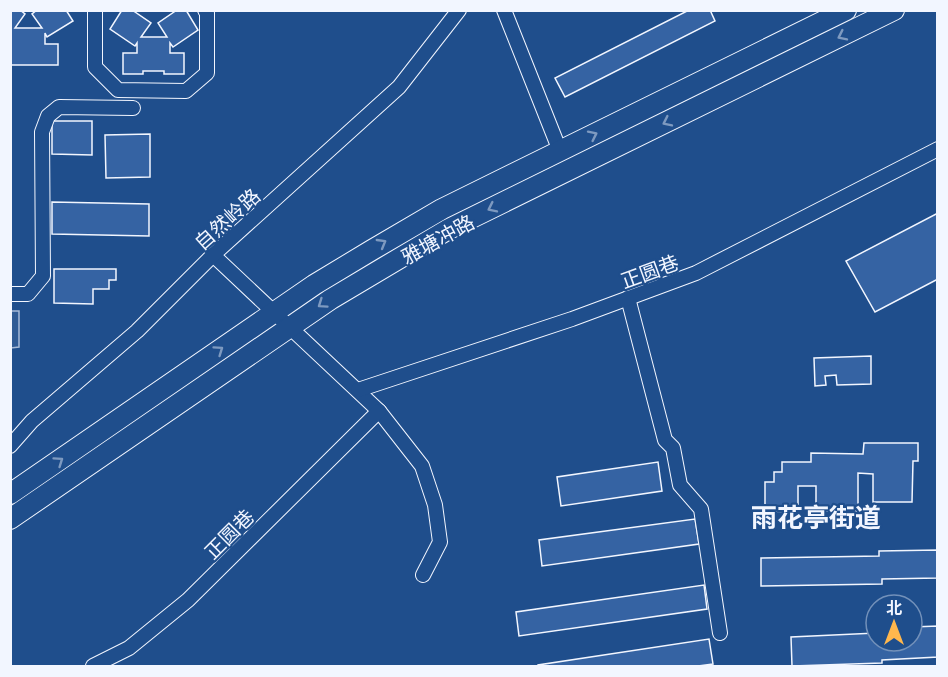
<svg xmlns="http://www.w3.org/2000/svg" width="948" height="677" font-family="Literata,'Noto Sans SC',serif">
	<style>
		.built { fill: #305b95; stroke: #a8bbd7; stroke-width: 1.5 }
		.building { fill: #3563a3; stroke: #f2f6ff; stroke-width: 1.5 }
		.lines { fill: none; stroke-linecap: round; stroke-linejoin: round }
		.street-casing { stroke: #f2f6ff; stroke-width: 16 }
		.secondary-casing { stroke: #f2f6ff; stroke-width: 22 }
		.street { stroke: #1f4e8c; stroke-width: 14 }
		.secondary { stroke: #1f4e8c; stroke-width: 20 }
		.oneway { stroke: #7e9ac0 }
		.labels { text-anchor: middle; dominant-baseline: central; stroke-width: 4.5; stroke-linejoin: round; paint-order: stroke }
		.street-label { font-size: 20px; fill: #f2f6ff; stroke: #1f4e8c }
		.district-label { font-size: 26px; font-weight: bold; fill: #f2f6ff; stroke: #1f4e8c }
	</style>
	<rect width="100%" height="100%" fill="#1f4e8c"/>
	<path class="built" d="M10,311h9v36l-8,1z"/>
	<g class="building">
		<path d="M10,10h10l5,4 -10,14h27l-10,-14 5,-4h29l7,11 -26,16 -2,-4v11h13v21h-48z"/>
		<path d="M122,10h10l19,13 -10,14h26l-9,-14 19,-13h9l12,20 -25,17 -3,-4v10h14v21h-20v-3h-21v3h-20v-21h14v-10l-2,3 -25,-17z"/>
		<path d="M689,10h21l5,11 -150,76 -10,-19z"/>
		<path d="M52,121h40v34l-40,-1z"/>
		<path d="M150,134v43l-44,1 -1,-43z"/>
		<path d="M52,202l97,2v32l-97,-2z"/>
		<path d="M938,213v66l-63,33 -29,-51z"/>
		<path d="M54,269h62v11h-7v9h-16v15l-39,-1z"/>
		<path d="M871,356v28l-34,1 -1,-10 -11,1 1,9 -11,1 -1,-28z"/>
		<path d="M864,443h54v18h-5l-1,41h-39v-28l-15,-1v38h-42v-25h-18v26l-33,-1v-29h9v-10h8v-10h29v-9l52,1z"/>
		<path d="M658,462l4,29 -101,15 -4,-29z"/>
		<path d="M695,519l4,25 -157,22 -3,-26z"/>
		<path d="M938,550v28l-56,1v5l-121,2v-28l118,-2v-5z"/>
		<path d="M704,585l3,24 -188,27 -3,-24z"/>
		<path d="M938,626v31l-56,3v3l-90,3 -1,-29 85,-4v8h36v-14z"/>
		<path d="M709,639l4,25 -15,2h-160v-1z"/>
	</g>
	<g class="lines">
		<g class="street-casing">
			<g id="street">
				<path d="M95,10v57l23,23 68,1 21,-18v-60l-2,-3"/>
				<path d="M504,10l56,141"/>
				<path d="M213,255l166,156 43,55 13,39 5,37 -17,33"/>
				<path d="M10,294h18l15,-18 -1,-144 6,-16 11,-9 74,1"/>
				<path d="M628,298l37,142 8,8 7,37 21,24 19,124"/>
				<path d="M358,390l214,-71 124,-46 242,-124"/>
				<path d="M10,446l22,-25 105,-90 76,-76 186,-168 60,-77"/>
				<path d="M93,666l36,-18 59,-48 191,-189"/>
			</g>
		</g>
		<g class="secondary-casing">
			<g id="secondary">
				<path d="M10,494l304,-209 58,-35 70,-41 404,-199"/>
				<path d="M10,519l321,-220 116,-69 447,-220"/>
			</g>
		</g>
		<use href="#street" class="street"/>
		<use href="#secondary" class="secondary"/>
	</g>
	<defs><path id="oneway-chevron" d="M-2-3.5L2.5 0L-2 3.5" fill="none" stroke-width="1.6" stroke-linecap="round" stroke-linejoin="round" transform="scale(1.5)"/></defs>
	<g class="oneway">
		<use href="#oneway-chevron" transform="translate(842 36) rotate(154)"/>
		<use href="#oneway-chevron" transform="translate(667 122) rotate(154)"/>
		<use href="#oneway-chevron" transform="translate(593 135) rotate(-26)"/>
		<use href="#oneway-chevron" transform="translate(492 208) rotate(154)"/>
		<use href="#oneway-chevron" transform="translate(382 243) rotate(-30)"/>
		<use href="#oneway-chevron" transform="translate(322 304) rotate(145)"/>
		<use href="#oneway-chevron" transform="translate(219 350) rotate(-35)"/>
		<use href="#oneway-chevron" transform="translate(59 461) rotate(-35)"/>
	</g>
	<g class="labels">
		<g class="street-label">
			<text transform="translate(226 218) rotate(-42)">自然岭路</text>
			<text transform="translate(437 238) rotate(-29)">雅塘冲路</text>
			<text transform="translate(649 270) rotate(-20)">正圆巷</text>
			<text transform="translate(228 533) rotate(-45)">正圆巷</text>
		</g>
		<g class="district-label">
			<text x="816" y="515">雨花亭街道</text>
		</g>
	</g>
	<rect width="948" height="677" fill="none" stroke="#f2f6ff" stroke-width="24"/>
	<g transform="translate(894 623)"><circle r="28" fill="#1f4e8c" stroke="#7391ba" stroke-width="1.5"/>
	<path d="M0-4.5L10 22L0 15L-10 22Z" fill="#ffb74d"/>
	<text y="-9" font-size="16" font-weight="bold" text-anchor="middle" fill="#f2f6ff">北</text>
	</g>
</svg>
